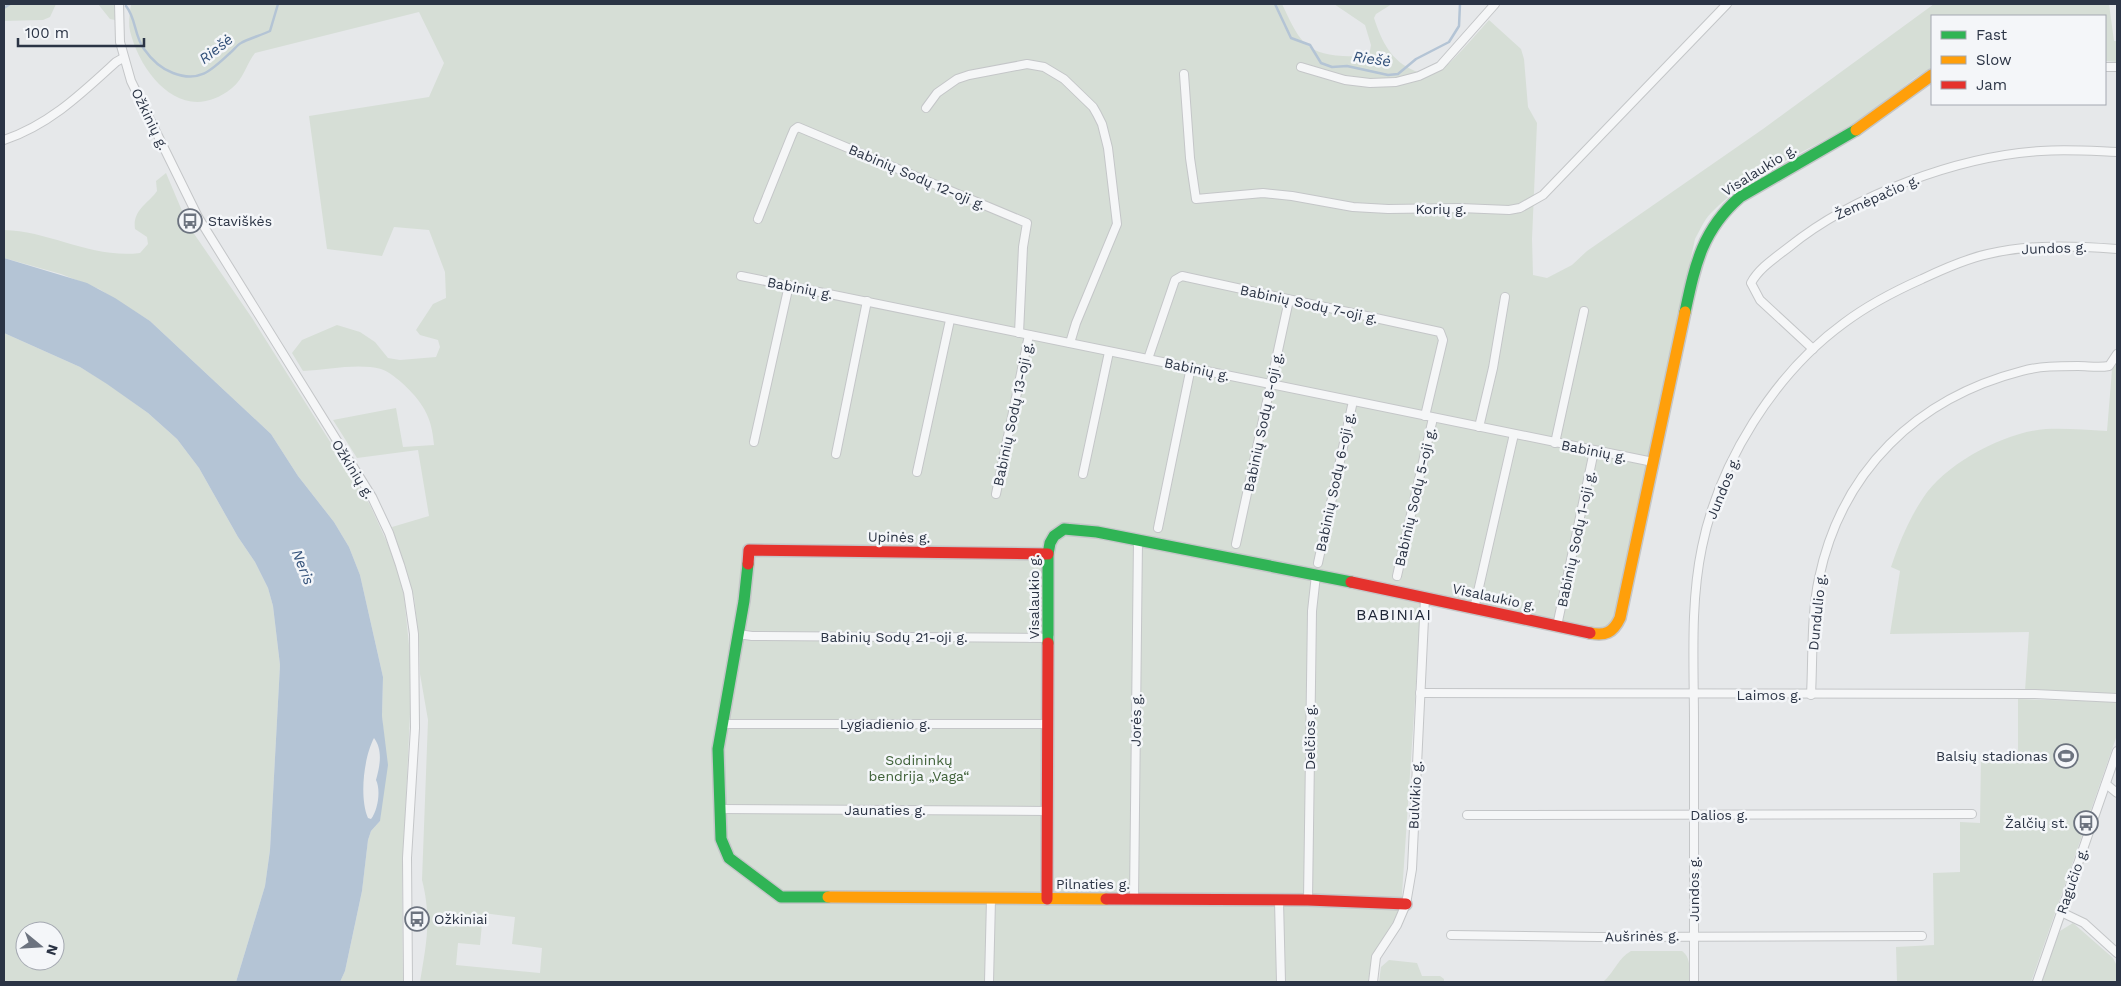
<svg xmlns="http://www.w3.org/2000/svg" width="2121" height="986" font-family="'Work Sans',sans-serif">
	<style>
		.green { fill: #d6ded6; fill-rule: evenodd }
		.water { fill: #b4c4d5; fill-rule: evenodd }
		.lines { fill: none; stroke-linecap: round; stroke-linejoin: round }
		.stream { stroke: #b4c4d5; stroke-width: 2.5 }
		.street-casing { stroke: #c4c6c8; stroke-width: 10 }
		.fast-casing { stroke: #c4c6c8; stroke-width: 14 }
		.slow-casing { stroke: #c4c6c8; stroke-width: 14 }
		.jam-casing { stroke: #c4c6c8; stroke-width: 14 }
		.street { stroke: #f5f6f7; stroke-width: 8 }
		.fast { stroke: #30b455; stroke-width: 11 }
		.slow { stroke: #ff9f0a; stroke-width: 11 }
		.jam { stroke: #e5322d; stroke-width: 11 }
		.labels { text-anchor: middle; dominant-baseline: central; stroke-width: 5; stroke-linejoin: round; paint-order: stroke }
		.street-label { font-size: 14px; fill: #2b3445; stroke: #f4f6f9 }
		.poi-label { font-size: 14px; fill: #2b3445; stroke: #f4f6f9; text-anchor: start }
		.park-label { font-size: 14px; fill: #3f6138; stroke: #f4f6f9 }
		.water-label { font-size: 15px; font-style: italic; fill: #34527a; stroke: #f4f6f9 }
		.quarter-label { font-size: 16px; letter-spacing: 1px; fill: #1d2536; stroke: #f4f6f9 }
	</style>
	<rect width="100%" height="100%" fill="#e6e8ea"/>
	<g class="green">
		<path d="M4,4h52l-6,13 -7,3 -39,1z"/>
		<path d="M98,4h18l-1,16 -5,-1z"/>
		<path d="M131,4h1151c16,33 21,50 61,52 10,0 19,2 27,-5l1,-6 -6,-20 -31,-21h58l-16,10 -2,4c8,24 17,43 41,53 9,3 17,4 26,-1 12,-8 37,-38 48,-50l32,29 3,10 4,48 9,16 -5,116 1,36 14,3 25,-13 15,-14 176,-122 171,-125h175l5,37h3v21l-12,-1v-45h-173v51c-26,15 -48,37 -73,53 -46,30 -111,53 -148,93 -7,7 -11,17 -16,26l-82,385 -10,7 -181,-37 -21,315 -29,49 -4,24h-948c6,-37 12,-63 2,-102l6,-160 -8,-46 -1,-36 -5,-41 -22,-70 37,-11 -11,-66 -61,8 -24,-38 63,-12 7,39 31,-2c-2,-29 -12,-44 -33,-63 -6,-5 -13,-11 -20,-13 -24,-6 -53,1 -78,2l-11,-18 10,-13 35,-15 23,7 15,10 13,16 12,2 36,-3 4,-10 -2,-7 -18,-5 -4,-5 17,-26 13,-6 -1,-26 -16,-42 -35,-3 -12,29 -55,-7 -18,-133 120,-19 15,-34 -25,-51 -164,41c-8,10 -12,27 -23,35 -48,39 -91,-12 -102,-57 -2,-8 0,-19 1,-27zM483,913l32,4 -3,27 30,4 -2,25 -84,-8 2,-22 22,2z"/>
		<path d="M166,173l22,52 64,93 118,187 20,44 8,21 6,26 6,59v59l-8,169 1,99h-63l5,-11 17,-80 6,-51 3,-9 9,-10 4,-84 -2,-21 1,-39 -23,-102 -11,-28 -15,-25 -36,-46 -27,-42 -121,-113 -51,-32 -38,-15 -57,-16v-28c46,1 88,29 136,23l8,-9 -1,-7 -12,-8c-3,-19 14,-26 22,-38l-1,-10z"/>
		<path d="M4,333l76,34 28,17 40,29 29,26 22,29 39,69 17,25 13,26 5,18 7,59 -10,185 -5,36 -29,96h-232zM25,931h30v30h-30z"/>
		<path d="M2117,363v331l-92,-3 4,-59 -139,2 10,-63 -9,-4c8,-24 18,-48 32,-69 23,-35 82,-66 123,-69 20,-1 41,1 61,2l5,-61z"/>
		<path d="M2018,699l99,3v33l-86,247h-134l-1,-35 38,-2 -1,-72 27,-1v-50l20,1 1,-67 37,-2z"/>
		<path d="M2073,923l40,35 4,8v16h-76l16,-45 3,-6z"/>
		<path d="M1631,951h51c10,7 7,21 7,31h-86c11,-9 15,-24 28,-31z"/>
		<path d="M1389,960l28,3 5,13h18l4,3v3h-65l2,-15z"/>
	</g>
	<path class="water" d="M4,258l83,25 28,15 35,23 121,113 27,42 36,46 15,25 11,28 23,102 -1,39 6,49 -8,56 -9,10 -3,9 -6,51 -17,80 -5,11h-104l29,-96 5,-36 10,-185 -7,-59 -5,-18 -13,-26 -17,-25 -39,-69 -22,-29 -29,-26 -41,-29 -27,-17 -76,-34zM374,738c9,12 6,28 2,42 5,10 2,30 -5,39l-3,-1c-9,-21 -4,-61 6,-80z"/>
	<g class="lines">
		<g class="stream">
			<path d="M1275,4l16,34 19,7 11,18 11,4 15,-1 41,9 10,-1 18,-15 33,-17 10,-16 1,-22"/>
			<path d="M126,6c10,12 8,29 18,43 7,10 18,20 29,24 26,10 38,-2 57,-20 4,-3 7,-8 11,-10 7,-4 21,-8 29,-12l8,-27"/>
			<path d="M4,8l6,-4"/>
		</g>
		<g class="street-casing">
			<g id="street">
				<path d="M119,4l1,38 11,39 67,136 174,280 17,36 11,32 8,27 6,42 1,94 -8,130 1,124"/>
				<path d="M1301,67l44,13 25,3 26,-1 23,-6 21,-10 55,-62"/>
				<path d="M2105,67h12"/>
				<path d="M1184,74l6,84 6,41 67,-6 29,3 61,11 35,2 72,-1 49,2 11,-2 23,-13 184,-191"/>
				<path d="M926,108l11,-15 20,-14 12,-4 58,-11 17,3 20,12 29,28 4,7 5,10 6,24 9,76 -41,99 -6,20"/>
				<path d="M4,140c45,-15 77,-46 112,-78l7,-4"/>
				<path d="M758,219l33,-82 3,-7 4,-3 229,96 -4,24 -4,86"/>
				<path d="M741,276l912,186"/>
				<path d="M1813,349l-53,-49 -9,-17c8,-15 24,-25 38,-36 64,-52 170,-91 252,-96 26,-2 51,0 76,1"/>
				<path d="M1148,359l27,-79 7,-4 258,56 3,8 -18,76"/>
				<path d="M1479,427l14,-59 12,-71"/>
				<path d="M754,442l35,-157"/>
				<path d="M1555,443l29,-132"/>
				<path d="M836,454l31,-153"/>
				<path d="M917,472l33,-152"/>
				<path d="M1083,474l26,-122"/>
				<path d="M996,494l33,-159"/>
				<path d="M1158,528l33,-161"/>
				<path d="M1236,544l53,-244"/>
				<path d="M1318,563l35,-162"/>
				<path d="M1397,576l36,-158"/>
				<path d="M1474,609l40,-175"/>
				<path d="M1557,626l37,-175"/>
				<path d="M738,634l14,2 298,2"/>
				<path d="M1420,693l615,1 82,4"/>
				<path d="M1811,695c2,-39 0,-80 8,-117 23,-108 98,-180 203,-207 18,-5 37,-5 56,-5 10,0 21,2 31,0l8,-12"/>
				<path d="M721,724h328"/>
				<path d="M2106,784l11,9"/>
				<path d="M721,809l327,2"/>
				<path d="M1467,815l505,-1"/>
				<path d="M1134,899l4,-359"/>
				<path d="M1308,900l4,-289 4,-36"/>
				<path d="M1279,901l2,81"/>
				<path d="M2061,912l23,11 33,30"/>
				<path d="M1451,935l148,2 323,-1"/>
				<path d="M989,982l2,-83"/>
				<path d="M1373,982l3,-25 21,-32 9,-21 6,-35 13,-271"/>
				<path d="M1694,982c0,-87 0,-173 0,-260 0,-58 -4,-118 8,-175 17,-84 72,-173 142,-224 24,-18 51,-32 78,-44 21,-10 43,-20 66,-25 42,-10 86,-8 129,-5"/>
				<path d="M2037,982l80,-231"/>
			</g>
		</g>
		<g class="fast-casing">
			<g id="fast">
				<path d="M1685,312c10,-47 17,-82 55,-115l116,-67"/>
				<path d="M748,564l-4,37 -26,148 3,90 8,19 52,39h47"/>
				<path d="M1048,643v-89l2,-11 4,-7 10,-7 33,3 254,50"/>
			</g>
		</g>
		<g class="slow-casing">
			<g id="slow">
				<path d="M1856,130l76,-55"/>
				<path d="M1590,633c15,3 23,0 30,-15l65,-306"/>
				<path d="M828,897l278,2"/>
			</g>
		</g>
		<g class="jam-casing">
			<g id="jam">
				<path d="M748,564l1,-14 299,4"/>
				<path d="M1351,582l239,51"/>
				<path d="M1047,899l1,-256"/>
				<path d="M1106,899l202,1 98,4"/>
			</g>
		</g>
		<use href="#street" class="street"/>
		<use href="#fast" class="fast"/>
		<use href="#slow" class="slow"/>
		<use href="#jam" class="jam"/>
	</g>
	<defs>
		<g id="bus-ring" transform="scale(1.25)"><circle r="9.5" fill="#f4f6f9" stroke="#6c737f" stroke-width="1.5"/><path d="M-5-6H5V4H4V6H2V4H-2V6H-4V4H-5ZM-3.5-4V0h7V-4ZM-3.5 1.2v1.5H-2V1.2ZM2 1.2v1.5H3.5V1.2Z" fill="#6c737f"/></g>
		<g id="stadium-ring" transform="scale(1.25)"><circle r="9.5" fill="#f4f6f9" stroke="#6c737f" stroke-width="1.5"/><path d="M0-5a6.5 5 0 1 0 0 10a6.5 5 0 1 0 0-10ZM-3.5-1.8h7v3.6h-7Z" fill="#6c737f"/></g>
	</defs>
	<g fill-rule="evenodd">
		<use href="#bus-ring" x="190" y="221"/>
		<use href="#stadium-ring" x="2066" y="756"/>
		<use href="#bus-ring" x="2086" y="823"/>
		<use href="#bus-ring" x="417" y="919"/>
	</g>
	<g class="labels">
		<g class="street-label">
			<text transform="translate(150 119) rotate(64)">Ožkinių g.</text>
			<text transform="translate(1759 170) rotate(-32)">Visalaukio g.</text>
			<text transform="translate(917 177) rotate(23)">Babinių Sodų 12-oji g.</text>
			<text transform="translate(1877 197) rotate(-24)">Žemėpačio g.</text>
			<text x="1441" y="209">Korių g.</text>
			<text transform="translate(2054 248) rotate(-2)">Jundos g.</text>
			<text transform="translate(800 288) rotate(11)">Babinių g.</text>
			<text transform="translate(1309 304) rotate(12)">Babinių Sodų 7-oji g.</text>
			<text transform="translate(1197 369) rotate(12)">Babinių g.</text>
			<text transform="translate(1013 414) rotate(-78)">Babinių Sodų 13-oji g.</text>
			<text transform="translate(1263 422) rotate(-78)">Babinių Sodų 8-oji g.</text>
			<text transform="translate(1594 451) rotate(11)">Babinių g.</text>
			<text transform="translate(353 469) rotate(58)">Ožkinių g.</text>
			<text transform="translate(1335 482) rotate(-78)">Babinių Sodų 6-oji g.</text>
			<text transform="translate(1723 488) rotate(-68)">Jundos g.</text>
			<text transform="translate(1415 497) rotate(-77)">Babinių Sodų 5-oji g.</text>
			<text transform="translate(899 537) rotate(1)">Upinės g.</text>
			<text transform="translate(1576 539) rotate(-78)">Babinių Sodų 1-oji g.</text>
			<text transform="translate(1034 597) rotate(-90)">Visalaukio g.</text>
			<text transform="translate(1494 597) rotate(12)">Visalaukio g.</text>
			<text transform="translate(1817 612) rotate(-84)">Dundulio g.</text>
			<text x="894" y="637">Babinių Sodų 21-oji g.</text>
			<text x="1769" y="695">Laimos g.</text>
			<text transform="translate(1136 720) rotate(-89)">Jorės g.</text>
			<text x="885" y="724">Lygiadienio g.</text>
			<text transform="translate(1310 737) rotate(-90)">Delčios g.</text>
			<text transform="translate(1415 795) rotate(-87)">Bulvikio g.</text>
			<text x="885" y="810">Jaunaties g.</text>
			<text x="1719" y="815">Dalios g.</text>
			<text transform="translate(2072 881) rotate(-71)">Ragučio g.</text>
			<text x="1093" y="884">Pilnaties g.</text>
			<text transform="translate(1694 889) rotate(-90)">Jundos g.</text>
			<text transform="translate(1642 936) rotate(-1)">Aušrinės g.</text>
		</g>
		<g class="poi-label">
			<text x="208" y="221">Staviškės</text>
			<text x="2048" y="756" text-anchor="end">Balsių stadionas</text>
			<text x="2068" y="823" text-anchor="end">Žalčių st.</text>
			<text x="434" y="919">Ožkiniai</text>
		</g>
		<g class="park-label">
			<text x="919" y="760">Sodininkų<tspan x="919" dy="16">bendrija „Vaga“</tspan></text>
		</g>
		<g class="water-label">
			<text transform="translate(216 49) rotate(-38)">Riešė</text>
			<text transform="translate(1372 59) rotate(8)">Riešė</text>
			<text transform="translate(303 567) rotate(68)">Neris</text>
		</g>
		<g class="quarter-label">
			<text x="1394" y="614">BABINIAI</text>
		</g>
	</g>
	<rect width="2121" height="986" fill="none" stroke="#2b3445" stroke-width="10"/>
	<rect x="1931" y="15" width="175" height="90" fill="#f4f6f9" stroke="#a4a8b1"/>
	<rect x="1941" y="31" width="25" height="8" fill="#30b455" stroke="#a4a8b1"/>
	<text x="1976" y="40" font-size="15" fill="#2b3445">Fast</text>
	<rect x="1941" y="56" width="25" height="8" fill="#ff9f0a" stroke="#a4a8b1"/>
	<text x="1976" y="65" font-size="15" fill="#2b3445">Slow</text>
	<rect x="1941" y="81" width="25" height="8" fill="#e5322d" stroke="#a4a8b1"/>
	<text x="1976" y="90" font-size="15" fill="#2b3445">Jam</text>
	<g transform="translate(40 946) rotate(108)"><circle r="24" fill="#f4f6f9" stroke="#a4a8b1"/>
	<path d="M0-4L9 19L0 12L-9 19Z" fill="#6c737f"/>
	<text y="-8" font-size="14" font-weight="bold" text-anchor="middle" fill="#2b3445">N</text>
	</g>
	<path d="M18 38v8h126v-8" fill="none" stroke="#2b3445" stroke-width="2.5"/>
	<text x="25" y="38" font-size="15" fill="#2b3445" stroke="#f4f6f9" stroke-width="4" paint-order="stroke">100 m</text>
</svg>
